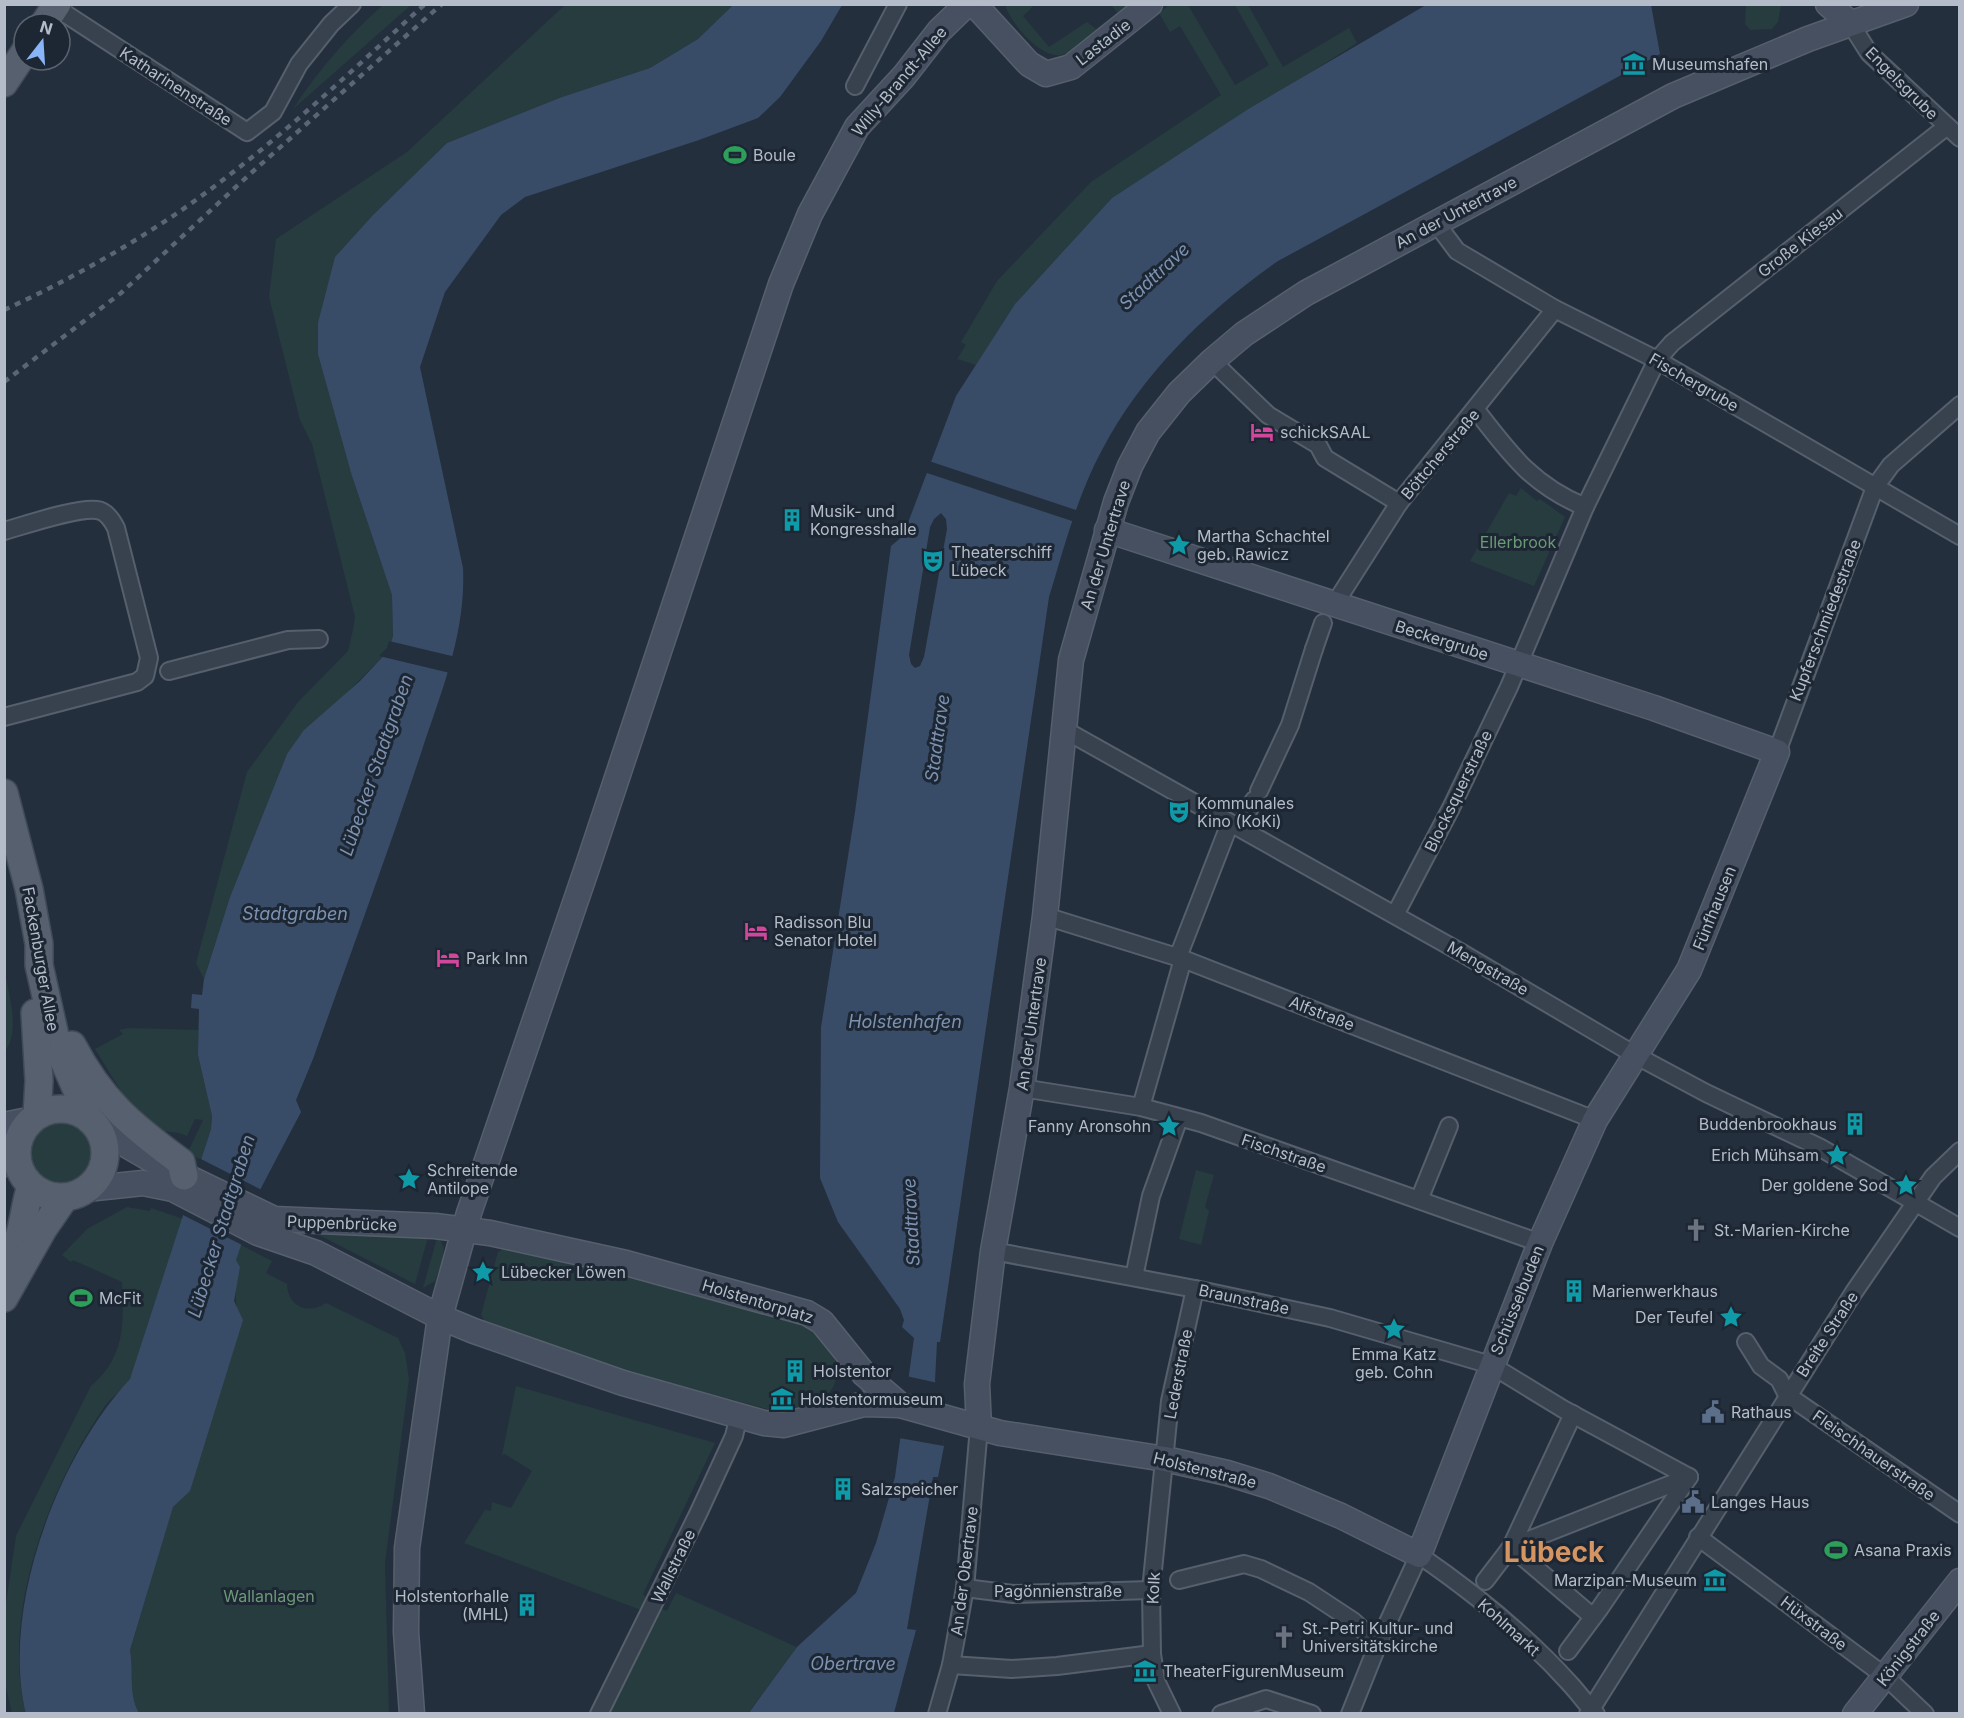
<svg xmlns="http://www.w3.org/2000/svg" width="1964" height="1718" font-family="Inter,sans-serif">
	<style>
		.green { fill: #263c3f }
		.water { fill: #394c67; fill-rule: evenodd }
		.pier { fill: #242f3e }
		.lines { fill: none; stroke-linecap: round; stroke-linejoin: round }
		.street-casing { stroke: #565f6c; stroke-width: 20 }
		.secondary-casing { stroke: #565f6c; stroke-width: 27 }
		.primary-casing { stroke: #414a57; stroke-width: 30 }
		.street { stroke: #38414e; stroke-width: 16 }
		.secondary { stroke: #465061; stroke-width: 24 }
		.primary { stroke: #56606e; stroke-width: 27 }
		.rail { stroke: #5a6575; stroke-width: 4.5; stroke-dasharray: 6 6; stroke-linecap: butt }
		.labels { text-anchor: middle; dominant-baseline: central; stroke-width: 6; stroke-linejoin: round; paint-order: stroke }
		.street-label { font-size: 16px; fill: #b4bcc9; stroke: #1d2633 }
		.poi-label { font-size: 16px; fill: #b4bcc9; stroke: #1d2633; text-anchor: start }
		.park-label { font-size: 16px; fill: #6b9a76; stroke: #1d2633 }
		.water-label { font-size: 18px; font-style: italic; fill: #7c92b1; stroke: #1d2633 }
		.town-label { font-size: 28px; font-weight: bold; fill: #d59563; stroke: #1d2633 }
	</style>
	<rect width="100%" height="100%" fill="#242f3e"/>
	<g class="green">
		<path d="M383,5h28l-118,104c26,-40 55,-73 90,-104z"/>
		<path d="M565,5h168l-35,34 -48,29 -88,29 -115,46 -74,72 -38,42 17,219 40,119 1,41 -3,13 -103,105 -57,143 -26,82 -8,-16 51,-191 51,-70 50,-51 5,-21 2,-13 -43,-173 -12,-24 -31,-123 7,-58 131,-87z"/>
		<path d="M1005,5h26l2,1 -10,10 26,31 38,-25 9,7 22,-16 -7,-8h23c-18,14 -51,47 -73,50 -13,2 -27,-10 -36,-19 -9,-11 -15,-18 -20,-31z"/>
		<path d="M1169,5h19l47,80 34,-20 -34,-60h13l35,62 66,-39 8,15 -245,155 -97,106 -39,61 -19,-6 9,-14 -5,-3 36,-61 94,-99 130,-87 -41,-69 -10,6 -11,-19z"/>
		<path d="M1746,5h35l-3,17 -6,7 -22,1 -5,-6z"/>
		<path d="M745,145l4,11 -24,9 -4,-11z"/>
		<path d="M1521,488l16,13 3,-2 25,18 -31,69 -64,-25 39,-68 7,3z"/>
		<path d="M4,968c4,23 17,63 1,83z"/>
		<path d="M129,1028l70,2 -1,25 14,61 -1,13 -10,31 -11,-6 -1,-4 14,-30 -8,-1 -8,17c-10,-5 -21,-3 -30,-8 -29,-19 -44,-51 -62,-79l28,-15 -4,-4z"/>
		<circle cx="61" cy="1153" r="33"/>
		<path d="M1196,1170l18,5 -9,32 4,4 -8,34 -22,-6z"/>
		<path d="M127,1207l23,4 1,-3 32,11c-13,39 -26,78 -39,117 -4,13 -7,30 -14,43 -6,10 -18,17 -25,27 -56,80 -105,210 -79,307l-14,1 -7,-31 -1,-66 12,-81 75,-150c34,-29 33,-62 31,-104l-49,-22 -2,2 -9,-7 25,-26z"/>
		<path d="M316,1231l112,6 -13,47 -100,-51z"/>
		<path d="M437,1238c14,9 2,30 -2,43l-12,7z"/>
		<path d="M241,1245l31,16 -6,12 21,11c1,23 21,31 39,19l72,35 7,15 4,26 -24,184 4,150h-250c-11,-20 -5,-40 -9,-63l43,-144 9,-9 55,-185 -2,-25 5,-20 -5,-7z"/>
		<path d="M504,1249l128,26 171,46c25,14 50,52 21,77 -11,9 -26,12 -39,16l-167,-45 -133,-47 -4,-7 17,-63z"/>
		<path d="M516,1386l199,57 -72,151 11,12 13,5 9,-18 121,54 -49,66h-149l42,-103 -177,-67 21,-33 6,1 1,-9 19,6 21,-37 -27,-17 -3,1z"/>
	</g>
	<g class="water">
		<path d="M733,5h109l-21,36 -41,56 -22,21 -59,22 -174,57 -24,18 -56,77 -25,75 43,201c3,66 -22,124 -42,185 -34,103 -72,204 -108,306l-17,41 5,12 -40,76 -25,72 4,7 -6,34 9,19 -53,171 -17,16 -43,143c4,22 -2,43 9,63l-113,1c-26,-105 32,-258 104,-335l81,-250 1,-13 -14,-61 1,-46 -8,-1 1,-14 10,1 2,-16 26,-82 57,-143 17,-24 56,-49 29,-31 4,-14 -1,-41 -40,-119 -34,-122v-31l17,-66 38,-42 74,-72 115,-46 88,-29 48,-29z"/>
		<path d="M1426,5h225l9,49 -382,207c-71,50 -135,111 -176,189 -25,46 -38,98 -53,147l-109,745h-3l-2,38 9,66 -6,31h-5l-26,152 9,1 -22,83 -146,1 49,-67 59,-54 20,-50 19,-66 19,-139 -12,-11 2,-7 -4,-11 -62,-87 -18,-44 1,-151 34,-215 36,-266 12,-10 53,-140 59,-92 97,-106 138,-90zM941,513l5,6 1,10 -23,128 -4,9 -5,2 -4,-4 -2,-9 21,-128 4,-8z"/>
	</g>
	<g class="pier">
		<path d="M929,461l150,50 -4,11 -151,-50z"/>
		<path d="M389,641l67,16 -6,16 -71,-17 8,-8z"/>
		<path d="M199,1158l65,33 -20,55 -63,-32z"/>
		<path d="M906,1376l32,7 6,63 -45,-8z"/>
	</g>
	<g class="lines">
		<g class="street-casing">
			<g id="street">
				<path d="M55,7l192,125 26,-20 26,-48 32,-40 21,-20"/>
				<path d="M1850,23l19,30 91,85"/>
				<path d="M855,86l43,-82"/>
				<path d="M1436,223l21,28 98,58 102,51 303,176"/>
				<path d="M1212,361l56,54 50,30 7,13 74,45"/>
				<path d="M1476,410c34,44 56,75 109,97"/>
				<path d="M4,531c22,-6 73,-24 93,-21 9,1 15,10 19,18l33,130 -4,18 -8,6 -133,35"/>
				<path d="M1336,606l5,-12 58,-91 156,-194"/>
				<path d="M1314,649l9,-26"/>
				<path d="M169,671l119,-31 31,-1"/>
				<path d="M1063,729l399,224 173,102 71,38 113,54 141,81"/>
				<path d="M1777,752l98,-265 16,-22 69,-60"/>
				<path d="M1259,791l31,-66 24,-76"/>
				<path d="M1246,815l8,-15"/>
				<path d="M1395,915l56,-107 58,-121 76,-180 72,-147 15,-17 274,-216"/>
				<path d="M1045,916l138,43 412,161"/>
				<path d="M1178,957l52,-134"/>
				<path d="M1022,1088l119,19 60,16 339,120"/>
				<path d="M1141,1107l42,-148"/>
				<path d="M1419,1200l30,-74"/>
				<path d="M993,1251l202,38 135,29 161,47 72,44 126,68"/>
				<path d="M1134,1277l17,-81 28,-78"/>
				<path d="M1746,1342l15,24 15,11"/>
				<path d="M1779,1379l8,16 173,119"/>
				<path d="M1698,1537l188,140 39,37"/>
				<path d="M1179,1580l65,-16 17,5 48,23 44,29 25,23"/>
				<path d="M1485,1581l26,-34 62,-133"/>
				<path d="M965,1588l48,6 138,-4"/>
				<path d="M1593,1617l-82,-70 178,-70"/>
				<path d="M1568,1651l32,-43 89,-131"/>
				<path d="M951,1665l61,4 45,-3 95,-12"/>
				<path d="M599,1714l99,-200 36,-78 5,-21"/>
				<path d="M937,1714l14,-49 14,-77 14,-161"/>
				<path d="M1172,1714l-16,-33 -4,-27 -1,-64 19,-189 25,-112"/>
				<path d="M1221,1714l45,-15 46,15"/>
				<path d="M1350,1714l28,-70 41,-89c54,37 109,82 153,131 8,9 15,19 24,28"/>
				<path d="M1588,1714l266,-422 79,-115 27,-26"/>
			</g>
		</g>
		<g class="secondary-casing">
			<g id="secondary">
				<path d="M974,4l55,60 17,10 25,-7 79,-63"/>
				<path d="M1828,4l22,19"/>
				<path d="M4,1125l29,-6"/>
				<path d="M97,1128l57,33 120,58 161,7 55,7 136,30 181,50 15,9 42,52 36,31"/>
				<path d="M4,1161l16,8"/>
				<path d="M86,1189l57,-6 30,6 85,44 58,20 124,64 34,14 149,52 141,40 20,2 80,-21 36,1 100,28 165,26 62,14 42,13 72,30 78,39 121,-312 55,-123 94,-150 88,-218 -123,-44 -547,-178"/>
				<path d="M979,1427l-2,-43 16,-133 29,-163 23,-172 26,-256 45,-158 14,-36 18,-34 31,-39 33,-32 32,-27 62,-41 367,-197 135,-57 98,-35"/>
				<path d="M412,1714l-6,-82 1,-84 33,-231 29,-104 120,-351 192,-578 29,-70 47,-87 47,-51 35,-45 28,-27"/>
				<path d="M1855,1714l105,-133"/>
			</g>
		</g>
		<g class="primary-casing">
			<g id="primary">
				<path d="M44,24l13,-20"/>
				<path d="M4,83l20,-30"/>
				<path d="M4,793l25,96 10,55v21l18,80 33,75"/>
				<path d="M35,1013l4,68 -2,34"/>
				<path d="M72,1045c29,56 60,81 109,117l3,14"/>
				<circle cx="61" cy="1153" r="44"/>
				<path d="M11,1256c13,-23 12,-46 20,-70"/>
				<path d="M4,1298l39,-69 22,-32"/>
			</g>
		</g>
		<use href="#street" class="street"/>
		<use href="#secondary" class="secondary"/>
		<use href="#primary" class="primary"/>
		<g class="rail">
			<path d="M4,310c57,-26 111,-56 163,-90 93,-62 176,-141 258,-216"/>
			<path d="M4,382l117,-89 129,-119 192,-170"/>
		</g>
	</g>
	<defs>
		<g id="museum-bare" transform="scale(1.8)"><path d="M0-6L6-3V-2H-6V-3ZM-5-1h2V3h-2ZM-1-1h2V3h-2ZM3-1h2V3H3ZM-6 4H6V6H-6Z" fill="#0f9aa8" stroke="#1d2633" stroke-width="2.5" paint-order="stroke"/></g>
		<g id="stadium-bare" transform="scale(1.8)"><path d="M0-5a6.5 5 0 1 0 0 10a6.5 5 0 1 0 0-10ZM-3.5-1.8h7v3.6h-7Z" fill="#2e9e5b" stroke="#1d2633" stroke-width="2.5" paint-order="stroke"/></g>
		<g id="hotel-bare" transform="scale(1.8)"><path d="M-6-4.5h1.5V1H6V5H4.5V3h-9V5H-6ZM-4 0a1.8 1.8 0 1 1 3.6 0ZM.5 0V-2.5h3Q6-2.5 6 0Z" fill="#d1479c" stroke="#1d2633" stroke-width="2.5" paint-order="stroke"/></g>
		<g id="building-bare" transform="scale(1.8)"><path d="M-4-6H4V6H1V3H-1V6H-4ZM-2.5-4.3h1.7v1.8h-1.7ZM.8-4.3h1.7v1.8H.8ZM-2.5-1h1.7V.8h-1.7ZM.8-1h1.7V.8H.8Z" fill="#0f9aa8" stroke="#1d2633" stroke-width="2.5" paint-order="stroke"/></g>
		<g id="sight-bare" transform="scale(1.8)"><path d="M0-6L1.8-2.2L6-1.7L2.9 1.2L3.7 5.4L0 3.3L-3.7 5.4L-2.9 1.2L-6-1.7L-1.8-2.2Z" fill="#0f9aa8" stroke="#1d2633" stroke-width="2.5" paint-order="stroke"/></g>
		<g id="theatre-bare" transform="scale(1.8)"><path d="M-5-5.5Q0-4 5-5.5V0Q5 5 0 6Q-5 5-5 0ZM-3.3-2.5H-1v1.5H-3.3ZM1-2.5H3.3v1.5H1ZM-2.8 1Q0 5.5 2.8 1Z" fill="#0f9aa8" stroke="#1d2633" stroke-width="2.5" paint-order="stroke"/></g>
		<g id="church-bare" transform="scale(1.8)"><path d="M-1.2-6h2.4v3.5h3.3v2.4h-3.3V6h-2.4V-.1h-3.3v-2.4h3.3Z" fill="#6b7280" stroke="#1d2633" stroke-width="2.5" paint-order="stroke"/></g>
		<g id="civic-bare" transform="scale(1.8)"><path d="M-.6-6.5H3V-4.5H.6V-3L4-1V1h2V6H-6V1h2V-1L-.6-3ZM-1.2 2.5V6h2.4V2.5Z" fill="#5c6f8a" stroke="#1d2633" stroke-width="2.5" paint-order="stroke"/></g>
	</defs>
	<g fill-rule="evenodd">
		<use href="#museum-bare" x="1634" y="64"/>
		<use href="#stadium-bare" x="735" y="155"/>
		<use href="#hotel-bare" x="1262" y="432"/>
		<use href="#building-bare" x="792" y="520"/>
		<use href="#sight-bare" x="1179" y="545"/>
		<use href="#theatre-bare" x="933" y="561"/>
		<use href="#theatre-bare" x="1179" y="812"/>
		<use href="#hotel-bare" x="756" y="931"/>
		<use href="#hotel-bare" x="448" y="958"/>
		<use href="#building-bare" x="1855" y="1124"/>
		<use href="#sight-bare" x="1169" y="1126"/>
		<use href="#sight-bare" x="1837" y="1155"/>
		<use href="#sight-bare" x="409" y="1179"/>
		<use href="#sight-bare" x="1906" y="1185"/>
		<use href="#church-bare" x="1696" y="1230"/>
		<use href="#sight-bare" x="483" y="1272"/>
		<use href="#building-bare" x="1574" y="1291"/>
		<use href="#stadium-bare" x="81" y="1298"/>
		<use href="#sight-bare" x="1731" y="1317"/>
		<use href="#sight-bare" x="1394" y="1329"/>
		<use href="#building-bare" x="795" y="1371"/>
		<use href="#museum-bare" x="782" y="1399"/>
		<use href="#civic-bare" x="1713" y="1412"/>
		<use href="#building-bare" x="843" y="1489"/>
		<use href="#civic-bare" x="1693" y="1502"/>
		<use href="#stadium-bare" x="1836" y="1550"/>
		<use href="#museum-bare" x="1715" y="1580"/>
		<use href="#building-bare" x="527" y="1605"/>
		<use href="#church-bare" x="1284" y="1637"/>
		<use href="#museum-bare" x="1145" y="1671"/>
	</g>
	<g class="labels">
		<g class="street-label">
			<text transform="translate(1103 42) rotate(-38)">Lastadie</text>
			<text transform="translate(899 81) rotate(-50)">Willy-Brandt-Allee</text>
			<text transform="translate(1902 83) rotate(45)">Engelsgrube</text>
			<text transform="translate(176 86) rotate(33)">Katharinenstraße</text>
			<text transform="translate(1456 212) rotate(-28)">An der Untertrave</text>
			<text transform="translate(1800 242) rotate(-38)">Große Kiesau</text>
			<text transform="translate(1694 382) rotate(30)">Fischergrube</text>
			<text transform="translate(1440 454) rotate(-50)">Böttcherstraße</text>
			<text transform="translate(1105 545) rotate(-73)">An der Untertrave</text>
			<text transform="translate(1825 620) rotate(-69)">Kupferschmiedestraße</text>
			<text transform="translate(1442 640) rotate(18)">Beckergrube</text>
			<text transform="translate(1458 791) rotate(-64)">Blocksquerstraße</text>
			<text transform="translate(1714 908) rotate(-68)">Fünfhausen</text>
			<text transform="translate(41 959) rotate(80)">Fackenburger Allee</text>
			<text transform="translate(1488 968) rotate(30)">Mengstraße</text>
			<text transform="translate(1322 1013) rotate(21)">Alfstraße</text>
			<text transform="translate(1031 1024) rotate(-82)">An der Untertrave</text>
			<text transform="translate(1284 1153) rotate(19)">Fischstraße</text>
			<text transform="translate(342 1223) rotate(2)">Puppenbrücke</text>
			<text transform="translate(1244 1299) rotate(12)">Braunstraße</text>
			<text transform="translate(1517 1300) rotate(-68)">Schüsselbuden</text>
			<text transform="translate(758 1301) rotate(17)">Holstentorplatz</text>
			<text transform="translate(1827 1334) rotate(-57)">Breite Straße</text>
			<text transform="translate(1178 1374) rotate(-79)">Lederstraße</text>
			<text transform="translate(1874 1455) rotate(35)">Fleischhauerstraße</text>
			<text transform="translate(1205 1470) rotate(14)">Holstenstraße</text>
			<text transform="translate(673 1566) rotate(-64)">Wallstraße</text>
			<text transform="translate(964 1571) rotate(-83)">An der Obertrave</text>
			<text transform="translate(1153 1588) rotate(-87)">Kolk</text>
			<text x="1058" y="1591">Pagönnienstraße</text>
			<text transform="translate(1814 1623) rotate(37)">Hüxstraße</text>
			<text transform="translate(1509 1627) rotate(42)">Kohlmarkt</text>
			<text transform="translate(1908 1648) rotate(-52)">Königstraße</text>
		</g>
		<g class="poi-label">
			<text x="1652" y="64">Museumshafen</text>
			<text x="753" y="155">Boule</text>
			<text x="1280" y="432">schickSAAL</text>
			<text x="810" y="511">Musik- und<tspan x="810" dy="18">Kongresshalle</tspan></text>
			<text x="1197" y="536">Martha Schachtel<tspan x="1197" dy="18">geb. Rawicz</tspan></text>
			<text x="951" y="552">Theaterschiff<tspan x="951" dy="18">Lübeck</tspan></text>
			<text x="1197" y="803">Kommunales<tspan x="1197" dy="18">Kino (KoKi)</tspan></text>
			<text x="774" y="922">Radisson Blu<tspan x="774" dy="18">Senator Hotel</tspan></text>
			<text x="466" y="958">Park Inn</text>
			<text x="1837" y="1124" text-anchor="end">Buddenbrookhaus</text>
			<text x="1151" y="1126" text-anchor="end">Fanny Aronsohn</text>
			<text x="1819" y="1155" text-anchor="end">Erich Mühsam</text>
			<text x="427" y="1170">Schreitende<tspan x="427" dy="18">Antilope</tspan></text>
			<text x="1888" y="1185" text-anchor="end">Der goldene Sod</text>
			<text x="1714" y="1230">St.-Marien-Kirche</text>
			<text x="501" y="1272">Lübecker Löwen</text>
			<text x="1592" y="1291">Marienwerkhaus</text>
			<text x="99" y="1298">McFit</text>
			<text x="1713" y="1317" text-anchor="end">Der Teufel</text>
			<text x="1394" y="1354" text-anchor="middle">Emma Katz<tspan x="1394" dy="18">geb. Cohn</tspan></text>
			<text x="813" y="1371">Holstentor</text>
			<text x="800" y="1399">Holstentormuseum</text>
			<text x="1731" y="1412">Rathaus</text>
			<text x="861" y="1489">Salzspeicher</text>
			<text x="1711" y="1502">Langes Haus</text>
			<text x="1854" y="1550">Asana Praxis</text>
			<text x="1697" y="1580" text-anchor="end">Marzipan-Museum</text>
			<text x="509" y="1596" text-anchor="end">Holstentorhalle<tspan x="509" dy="18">(MHL)</tspan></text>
			<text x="1302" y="1628">St.-Petri Kultur- und<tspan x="1302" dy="18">Universitätskirche</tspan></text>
			<text x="1163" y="1671">TheaterFigurenMuseum</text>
		</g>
		<g class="park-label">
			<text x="1518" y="542">Ellerbrook</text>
			<text x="269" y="1596">Wallanlagen</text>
		</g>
		<g class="water-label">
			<text transform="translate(1154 276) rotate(-43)">Stadttrave</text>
			<text transform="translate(937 738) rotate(-82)">Stadttrave</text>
			<text transform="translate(376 765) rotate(-71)">Lübecker Stadtgraben</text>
			<text x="295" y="913">Stadtgraben</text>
			<text x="905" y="1021">Holstenhafen</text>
			<text transform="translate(911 1222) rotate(-93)">Stadttrave</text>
			<text transform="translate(221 1226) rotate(-73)">Lübecker Stadtgraben</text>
			<text x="853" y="1663">Obertrave</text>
		</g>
		<g class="town-label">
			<text x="1554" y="1552">Lübeck</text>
		</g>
	</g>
	<rect width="1964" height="1718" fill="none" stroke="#b4bcc9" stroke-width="12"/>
	<g transform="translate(42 42) rotate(17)"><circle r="28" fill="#1d2633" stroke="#59626f" stroke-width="1.5"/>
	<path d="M0-4.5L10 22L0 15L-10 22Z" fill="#8ab4f8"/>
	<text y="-9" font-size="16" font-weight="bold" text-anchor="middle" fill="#b4bcc9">N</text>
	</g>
</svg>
